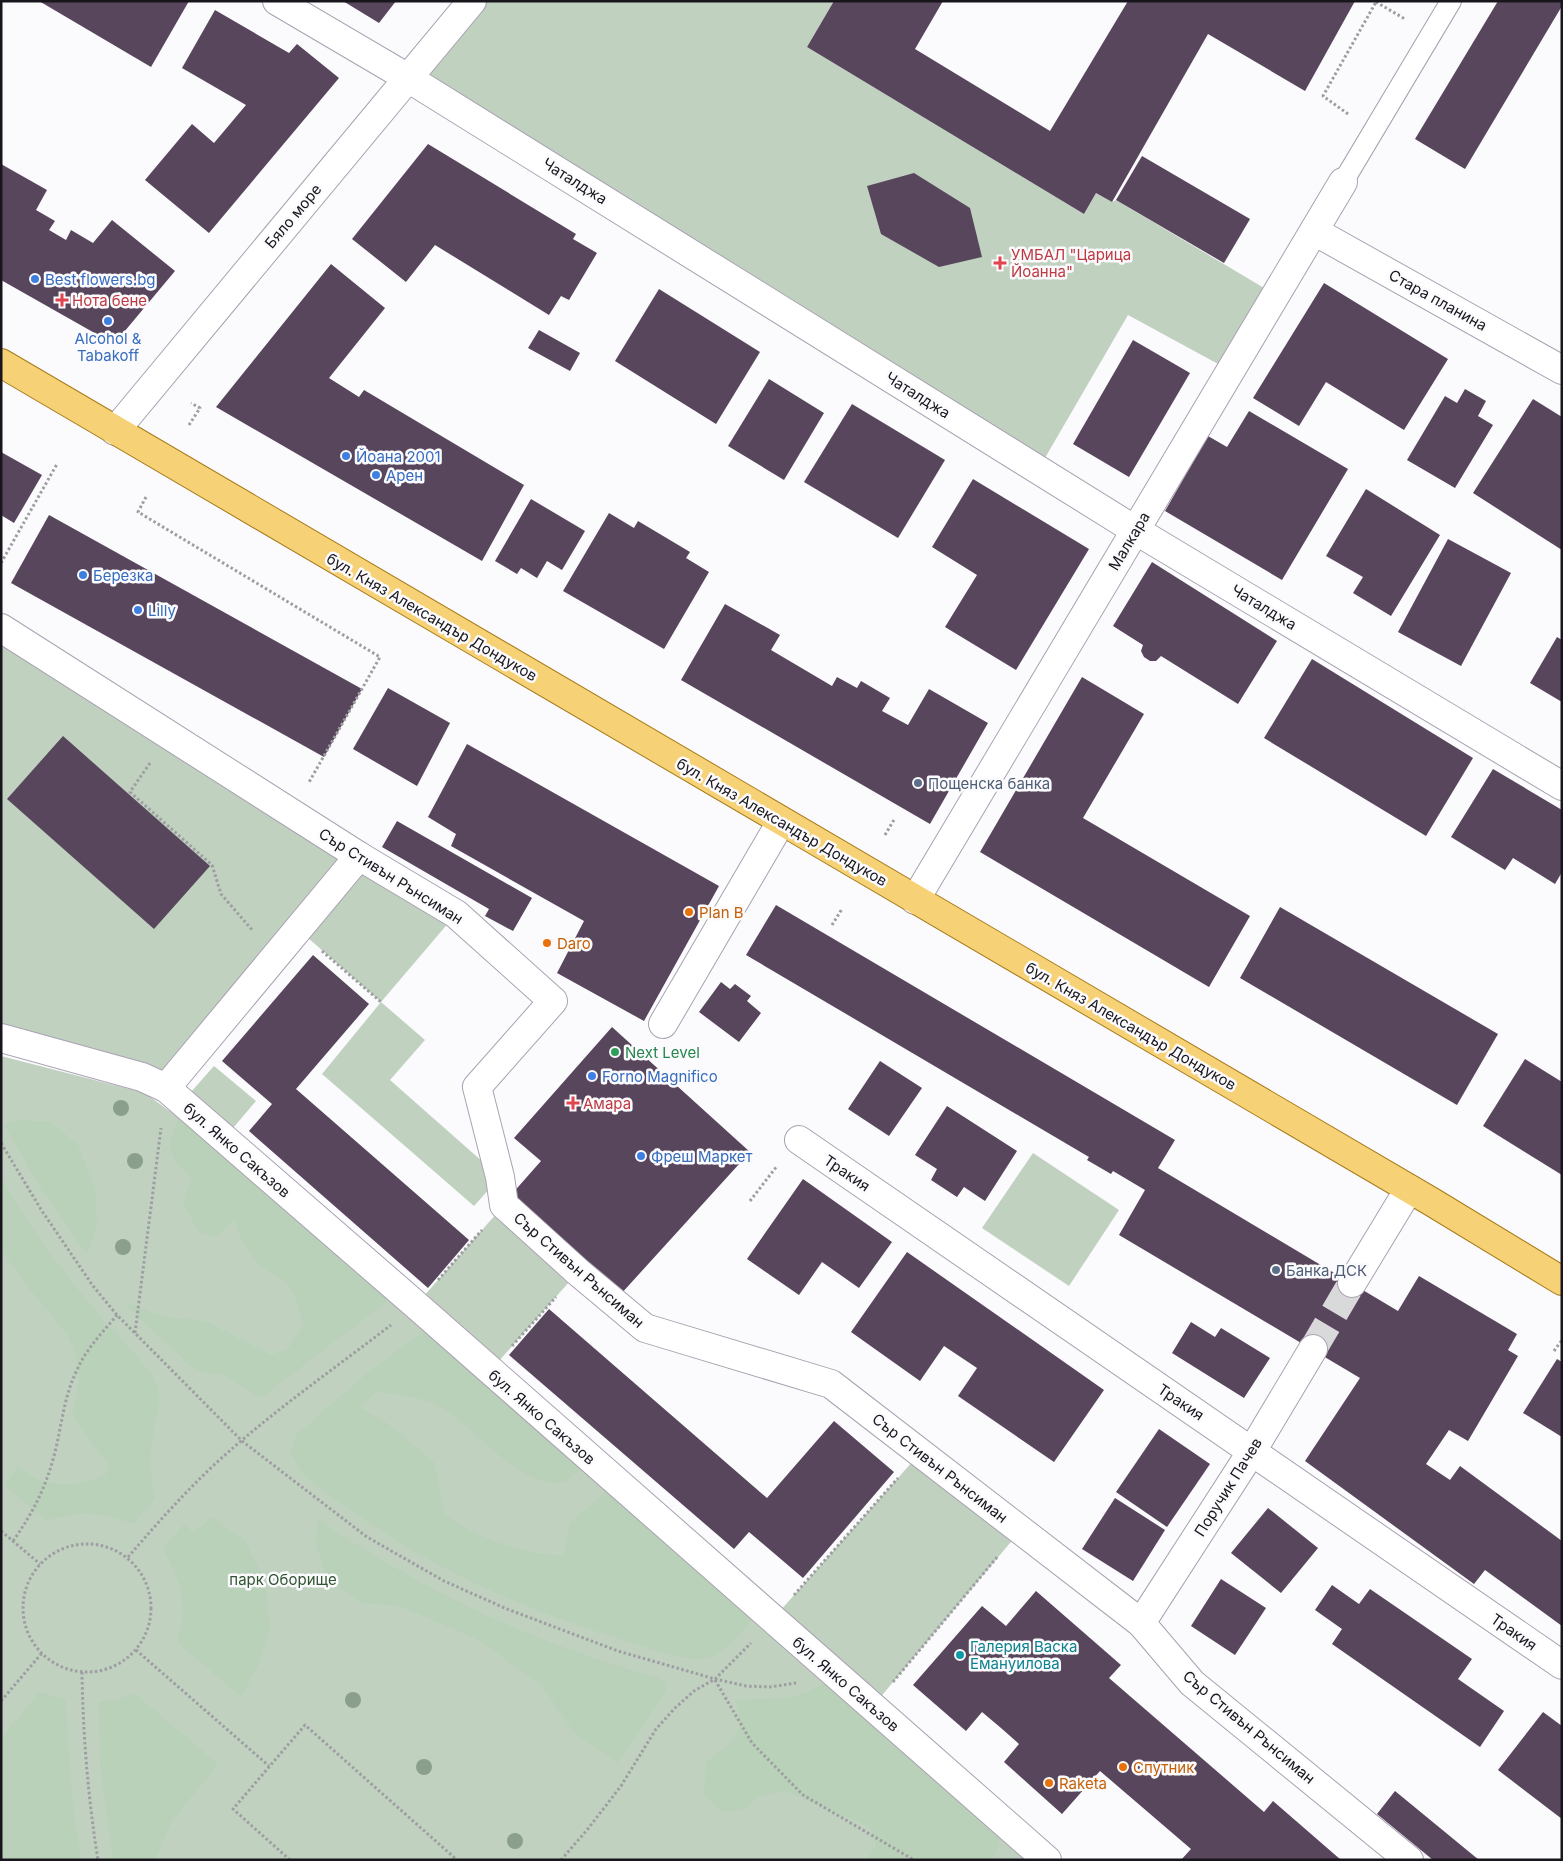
<svg xmlns="http://www.w3.org/2000/svg" width="1563" height="1861" font-family="Inter,sans-serif">
	<style>
		.green { fill: #c0d1c0 }
		.forest { fill: #b9d1b9 }
		.building { fill: #58465c }
		.lines { fill: none; stroke-linecap: round; stroke-linejoin: round }
		.street-tunnel { stroke: #d9d8db; stroke-width: 28; stroke-dasharray: 28 14; stroke-linecap: butt }
		.lane-casing { stroke: #a9a2b2; stroke-width: 22 }
		.street-casing { stroke: #a9a2b2; stroke-width: 30 }
		.primary-casing { stroke: #a67c1b; stroke-width: 30 }
		.path { stroke: #9e9da1; stroke-width: 3; stroke-dasharray: 2.5 2.5; stroke-linecap: butt }
		.lane { stroke: #fff; stroke-width: 20 }
		.street { stroke: #fff; stroke-width: 28 }
		.primary { stroke: #f7d176; stroke-width: 28 }
		.tree { fill: #8b9f8d }
		.health-dot { fill: #e0444e; stroke: #fbfafd; stroke-width: 2 }
		.shop-dot { fill: #3f7fe0; stroke: #fbfafd; stroke-width: 2 }
		.service-dot { fill: #5c6f8a; stroke: #fbfafd; stroke-width: 2 }
		.food-dot { fill: #e8710a; stroke: #fbfafd; stroke-width: 2 }
		.leisure-dot { fill: #2e9e5b; stroke: #fbfafd; stroke-width: 2 }
		.culture-dot { fill: #0f9aa8; stroke: #fbfafd; stroke-width: 2 }
		.labels { text-anchor: middle; dominant-baseline: central; stroke-width: 5; stroke-linejoin: round; paint-order: stroke }
		.street-label { font-size: 15px; fill: #18161c; stroke: #fbfafd }
		.health-label { font-size: 15px; fill: #be3a42; stroke: #fbfafd; text-anchor: start }
		.shop-label { font-size: 15px; fill: #366cbe; stroke: #fbfafd; text-anchor: start }
		.service-label { font-size: 15px; fill: #4e5e75; stroke: #fbfafd; text-anchor: start }
		.food-label { font-size: 15px; fill: #c56008; stroke: #fbfafd; text-anchor: start }
		.leisure-label { font-size: 15px; fill: #27864d; stroke: #fbfafd; text-anchor: start }
		.park-label { font-size: 15px; fill: #305532; stroke: #fbfafd }
		.culture-label { font-size: 15px; fill: #0d838f; stroke: #fbfafd; text-anchor: start }
	</style>
	<rect width="100%" height="100%" fill="#fbfafd"/>
	<g class="green">
		<path d="M472,1h362l-27,46 277,167 12,-21 16,9 4,-2 160,95 -45,76 -103,-56 -90,155 -630,-392z"/>
		<path d="M1,628l455,286 -75,88 44,38 -35,40 110,97 -26,29 -152,-132 59,-72 -82,-72 -133,158 -165,-50z"/>
		<path d="M1,1056l144,37 34,25 219,188 634,554h-1031z"/>
		<path d="M214,1066l42,35 -23,27 -42,-36z"/>
		<path d="M1033,1153l86,57 -50,76 -87,-58z"/>
		<path d="M504,1205l74,67 -88,99 -74,-66z"/>
		<path d="M921,1452l99,79 -147,175 -101,-86z"/>
	</g>
	<g class="forest">
		<path d="M179,1118l211,181 -125,96 -8,1 -32,-20 -22,-4 -14,-7 -66,-63 42,15 40,4 66,34 17,-7 16,-24 -8,-24 -10,-17 -28,-19 -16,-22 -7,-22 -20,17 -17,-6 -15,-27 8,-25c-22,-26 -27,-29 -12,-61z"/>
		<path d="M20,1120l30,2 28,22 18,48 1,35 -10,28 -47,-67 -36,-64z"/>
		<path d="M1,1177c27,46 59,92 94,133 15,19 56,55 62,76 6,19 -4,38 -5,56 -2,18 -1,39 3,57l-22,25c-29,-12 -56,-14 -86,-3l-43,-36 14,-18c27,22 56,21 87,8l4,-9 -37,-51c21,-78 -15,-85 -53,-140 -5,-8 -14,-17 -17,-26 -2,-9 -1,-59 -1,-72z"/>
		<path d="M426,1330l157,136c-5,5 -12,13 -18,15 -41,14 -92,-57 -125,-74 -19,-10 -43,-13 -64,-15l-15,16 26,15 47,39 11,53c38,25 72,38 118,41l7,-33 39,-34 145,128c-13,16 -32,43 -55,42 -23,0 -48,-11 -70,-17 -101,-31 -205,-75 -289,-140 -11,-8 -26,-17 -36,-27 -6,-7 -10,-16 -14,-23l6,-17 71,-62z"/>
		<path d="M211,1517l34,23 20,41 5,49 -13,38 -16,29 -64,-55c11,-37 4,-61 -14,-93l21,-25 10,9z"/>
		<path d="M318,1519c105,73 217,124 340,159l7,4 2,9 -50,72 -43,-30 -33,-49 -65,-45 -76,-33 -39,-3 -34,-25 -11,-35z"/>
		<path d="M827,1681l175,153 -9,26h-127l10,-14 -6,-19 -85,-36 -24,5 -19,14 -22,1 -16,-18 2,-30 29,-24 6,-16 -6,-23c33,-3 64,3 92,-19z"/>
		<path d="M40,1692l26,8c2,54 6,107 15,160h-80v-122z"/>
		<path d="M134,1693l84,71 -46,57 -17,39h-42l-13,-94 -1,-64 19,-3z"/>
	</g>
	<g class="building">
		<path d="M39,1h150l-38,66z"/>
		<path d="M343,1h53l-17,22z"/>
		<path d="M834,1h109l-28,48 135,82 78,-130h227l-50,90 -97,-57 -96,168 -16,-9 -12,21 -277,-167z"/>
		<path d="M1498,1h64v5l-97,163 -50,-30z"/>
		<path d="M215,10l74,43 8,-9 42,34 -130,155 -64,-53 47,-56 22,19 32,-38 -64,-37z"/>
		<path d="M428,144l148,90 -3,5 24,14 -28,47 -8,-4 -12,19 -114,-70 -29,37 -54,-43z"/>
		<path d="M1142,156l108,63 -26,44 -108,-63z"/>
		<path d="M1,164l46,26 -11,20 19,11 -6,9 17,10 5,-10 22,13 19,-23 63,51 -61,73 -113,-64z"/>
		<path d="M914,173l56,35 12,49 -43,10 -58,-33 -14,-48z"/>
		<path d="M331,264l54,44 -56,70 30,19 5,-7 160,95 -42,76 -266,-154z"/>
		<path d="M1324,283l124,76 -44,71 -78,-48 -27,44 -46,-28z"/>
		<path d="M659,289l101,63 -44,72 -101,-63z"/>
		<path d="M539,330l41,23 -10,18 -42,-23z"/>
		<path d="M1133,340l57,33 -61,104 -56,-33z"/>
		<path d="M769,379l55,34 -40,67 -56,-34z"/>
		<path d="M1465,389l21,12 -8,15 15,9 -38,63 -48,-28 38,-64 12,7z"/>
		<path d="M1533,399l29,18v133l-89,-57z"/>
		<path d="M852,404l93,56 -47,78 -94,-56z"/>
		<path d="M1249,411l99,58 -66,111 -117,-69 43,-75 19,11z"/>
		<path d="M1,452l41,23 -28,48 -13,-8z"/>
		<path d="M973,479l116,70 -73,121 -71,-43 32,-52 -45,-28z"/>
		<path d="M1366,489l74,46 -49,81 -38,-23 10,-16 -37,-21z"/>
		<path d="M531,499l54,32 -23,39 -15,-9 -10,17 -16,-10 -4,6 -22,-13z"/>
		<path d="M609,513l25,15 4,-7 52,31 -4,6 23,14 -45,77 -101,-58z"/>
		<path d="M49,515l313,174 -38,68 -313,-174z"/>
		<path d="M1448,539l63,34 -50,93 -63,-34z"/>
		<path d="M1152,562l125,79 -39,63 -77,-48 -5,5h-6l-6,-4 -3,-6 2,-6 -30,-19z"/>
		<path d="M725,604l55,31 -9,15 61,36 5,-9 20,11 4,-7 29,17 -8,13 26,14 21,-36 59,34 -58,101 -249,-144z"/>
		<path d="M1557,637l5,3v62l-32,-19z"/>
		<path d="M1312,659l161,99 -47,78 -162,-98z"/>
		<path d="M1082,677l62,37 -61,104 167,98 -41,71 -229,-135z"/>
		<path d="M388,688l62,35 -33,63 -64,-37z"/>
		<path d="M63,736l147,130 -56,63 -147,-130z"/>
		<path d="M467,744l252,142 -75,135 -87,-48 27,-52 -133,-75 5,-12 -28,-17z"/>
		<path d="M1493,769l69,41v62l-7,12 -42,-26 -8,12 -54,-33z"/>
		<path d="M397,821l135,77 -19,33 -28,-15 4,-7 -107,-62z"/>
		<path d="M776,905l399,235 -17,28 240,143 21,-35 98,58 -9,16 10,6 -50,85 -19,-11 -23,34 24,16 10,-14 102,75v85l-77,-56 -11,14 -169,-123 55,-83 -241,-143 26,-45 -32,-19 -2,3 -24,-14 2,-3 -343,-202z"/>
		<path d="M1280,907l218,127 -41,71 -217,-127z"/>
		<path d="M313,955l56,49 -73,85 173,151 -41,48 -179,-157 23,-27 -50,-43z"/>
		<path d="M721,982l9,7 5,-5 16,12 -4,5 14,12 -22,29 -40,-30z"/>
		<path d="M612,1027l138,125 -130,143 -109,-100 30,-34 -27,-23z"/>
		<path d="M1525,1059l37,23v93l-79,-49z"/>
		<path d="M880,1061l42,27 -33,48 -41,-27z"/>
		<path d="M947,1106l70,45 -32,50 -21,-14 -7,10 -26,-17 6,-11 -22,-14z"/>
		<path d="M803,1179l89,63 -33,46 -37,-26 -23,33 -52,-36z"/>
		<path d="M907,1252l197,138 -50,72 -96,-66 19,-28 -33,-22 -24,35 -69,-49z"/>
		<path d="M549,1309l218,189 67,-77 60,51 -91,106 -54,-46 -15,17 -225,-194z"/>
		<path d="M1191,1322l24,15 6,-9 49,30 -26,40 -72,-45z"/>
		<path d="M1557,1359l5,3v75l-39,-24z"/>
		<path d="M1159,1429l51,35 -43,63 -51,-35z"/>
		<path d="M1115,1498l50,32 -32,51 -51,-32z"/>
		<path d="M1268,1508l50,40 -37,45 -50,-40z"/>
		<path d="M1221,1579l45,29 -31,47 -44,-29z"/>
		<path d="M1332,1585l27,19 11,-15 102,70 -14,20 46,32 -24,36 -148,-103 10,-15 -27,-19z"/>
		<path d="M1036,1591l85,74 -12,13 155,134 9,-11 68,59h-160l10,-11 -91,-78 -38,43 -58,-52 15,-18 -18,-16 -19,-16 -16,19 -53,-46 69,-79 24,20z"/>
		<path d="M1543,1712l19,14v93l-64,-49z"/>
		<path d="M1395,1791l84,69h-46l-56,-46z"/>
	</g>
	<g class="lines">
		<path class="street-tunnel" d="M1313,1349l39,-66"/>
		<g class="lane-casing">
			<path id="lane" d="M1343,182l108,-181"/>
		</g>
		<g class="street-casing">
			<g id="street">
				<path d="M277,1l131,77 727,452 427,256"/>
				<path d="M1314,231l248,139"/>
				<path d="M115,431l357,-430"/>
				<path d="M1,628l358,228 97,58 97,87 -76,86 23,90 4,28 74,67 67,56 186,56 310,239 51,60 217,177"/>
				<path d="M915,900l428,-718"/>
				<path d="M663,1024l118,-202"/>
				<path d="M1,1038l141,39 24,11 250,217 631,555"/>
				<path d="M166,1088l193,-232"/>
				<path d="M799,1140l763,525"/>
				<path d="M1352,1283l57,-94"/>
				<path d="M1141,1623l111,-172 61,-102"/>
			</g>
		</g>
		<g class="primary-casing">
			<path id="primary" d="M1,363l1431,839 130,79"/>
		</g>
		<g class="path">
			<path d="M1376,2l29,17"/>
			<path d="M1348,114l-25,-18 53,-94"/>
			<path d="M189,425l11,-17 -9,-5"/>
			<path d="M146,497l-8,15 242,145 -72,127"/>
			<path d="M1,563l56,-99"/>
			<path d="M150,763l-20,29 82,73 9,29 32,37"/>
			<path d="M885,835l10,-17"/>
			<path d="M832,925l10,-16"/>
			<path d="M322,951l59,51"/>
			<path d="M1,1143l41,68 51,75 24,29 125,126 125,96 77,44 63,28 111,42 97,28 31,7 24,1 26,-4"/>
			<path d="M750,1201l27,-35"/>
			<path d="M438,1280l44,-50"/>
			<path d="M135,1333l26,-205"/>
			<path d="M512,1346l44,-49"/>
			<path d="M1554,1351l8,-11"/>
			<path d="M1,1531l39,33"/>
			<path d="M13,1541c20,-28 34,-56 42,-89 7,-28 9,-56 22,-82 9,-21 26,-38 40,-55"/>
			<circle cx="87" cy="1608" r="64"/>
			<path d="M128,1557c27,-31 55,-63 86,-92 55,-51 117,-94 177,-140"/>
			<path d="M794,1595l104,-117"/>
			<path d="M136,1650l133,116"/>
			<path d="M82,1672c1,64 6,125 16,188"/>
			<path d="M715,1680l37,63 51,52 111,65"/>
			<path d="M893,1682l105,-126"/>
			<path d="M1,1701l41,-48"/>
			<path d="M290,1860l-57,-51 72,-84 152,135"/>
			<path d="M561,1860l26,-30 34,-44 35,-57 19,-21 19,-17 21,-12 36,-36"/>
		</g>
		<use href="#lane" class="lane"/>
		<use href="#street" class="street"/>
		<use href="#primary" class="primary"/>
	</g>
	<g class="tree">
		<circle cx="121" cy="1108" r="8"/>
		<circle cx="135" cy="1161" r="8"/>
		<circle cx="123" cy="1247" r="8"/>
		<circle cx="353" cy="1700" r="8"/>
		<circle cx="424" cy="1767" r="8"/>
		<circle cx="515" cy="1841" r="8"/>
	</g>
	<g class="health-dot">
		<path d="M997.5 255.5h5v5h5v5h-5v5h-5v-5h-5v-5h5z"/>
		<path d="M59.5 292.5h5v5h5v5h-5v5h-5v-5h-5v-5h5z"/>
		<path d="M570.5 1095.5h5v5h5v5h-5v5h-5v-5h-5v-5h5z"/>
	</g>
	<g class="shop-dot">
		<circle cx="35" cy="279" r="5"/>
		<circle cx="108" cy="321" r="5"/>
		<circle cx="346" cy="456" r="5"/>
		<circle cx="376" cy="475" r="5"/>
		<circle cx="83" cy="575" r="5"/>
		<circle cx="138" cy="610" r="5"/>
		<circle cx="592" cy="1076" r="5"/>
		<circle cx="641" cy="1156" r="5"/>
	</g>
	<g class="service-dot">
		<circle cx="918" cy="783" r="5"/>
		<circle cx="1276" cy="1270" r="5"/>
	</g>
	<g class="food-dot">
		<circle cx="689" cy="912" r="5"/>
		<circle cx="547" cy="943" r="5"/>
		<circle cx="1123" cy="1767" r="5"/>
		<circle cx="1049" cy="1783" r="5"/>
	</g>
	<circle class="leisure-dot" cx="615" cy="1052" r="5"/>
	<circle class="culture-dot" cx="960" cy="1655" r="5"/>
	<g class="labels">
		<g class="street-label">
			<text transform="translate(575 181) rotate(32)">Чаталджа</text>
			<text transform="translate(293 216) rotate(-50)">Бяло море</text>
			<text transform="translate(1438 300) rotate(29)">Стара планина</text>
			<text transform="translate(918 395) rotate(32)">Чаталджа</text>
			<text transform="translate(1129 541) rotate(-59)">Малкара</text>
			<text transform="translate(1264 607) rotate(31)">Чаталджа</text>
			<text transform="translate(432 617) rotate(30)">бул. Княз Александър Дондуков</text>
			<text transform="translate(782 822) rotate(30)">бул. Княз Александър Дондуков</text>
			<text transform="translate(391 876) rotate(32)">Сър Стивън Рънсиман</text>
			<text transform="translate(1131 1026) rotate(30)">бул. Княз Александър Дондуков</text>
			<text transform="translate(237 1150) rotate(41)">бул. Янко Сакъзов</text>
			<text transform="translate(847 1173) rotate(34)">Тракия</text>
			<text transform="translate(579 1270) rotate(41)">Сър Стивън Рънсиман</text>
			<text transform="translate(1181 1402) rotate(34)">Тракия</text>
			<text transform="translate(542 1417) rotate(41)">бул. Янко Сакъзов</text>
			<text transform="translate(940 1468) rotate(38)">Сър Стивън Рънсиман</text>
			<text transform="translate(1228 1487) rotate(-58)">Поручик Пачев</text>
			<text transform="translate(1514 1632) rotate(35)">Тракия</text>
			<text transform="translate(846 1684) rotate(41)">бул. Янко Сакъзов</text>
			<text transform="translate(1249 1727) rotate(40)">Сър Стивън Рънсиман</text>
		</g>
		<g class="health-label">
			<text x="1011" y="254">УМБАЛ "Царица<tspan x="1011" dy="17">Йоанна"</tspan></text>
			<text x="72" y="300">Нота бене</text>
			<text x="583" y="1103">Амара</text>
		</g>
		<g class="shop-label">
			<text x="45" y="279">Best flowers.bg</text>
			<text x="108" y="338" text-anchor="middle">Alcohol &amp;<tspan x="108" dy="17">Tabakoff</tspan></text>
			<text x="356" y="456">Йоана 2001</text>
			<text x="386" y="475">Арен</text>
			<text x="93" y="575">Березка</text>
			<text x="148" y="610">Lilly</text>
			<text x="602" y="1076">Forno Magnifico</text>
			<text x="651" y="1156">Фреш Маркет</text>
		</g>
		<g class="service-label">
			<text x="928" y="783">Пощенска банка</text>
			<text x="1286" y="1270">Банка ДСК</text>
		</g>
		<g class="food-label">
			<text x="699" y="912">Plan B</text>
			<text x="557" y="943">Daro</text>
			<text x="1133" y="1767">Спутник</text>
			<text x="1059" y="1783">Raketa</text>
		</g>
		<g class="leisure-label">
			<text x="625" y="1052">Next Level</text>
		</g>
		<g class="park-label">
			<text x="283" y="1579">парк Оборище</text>
		</g>
		<g class="culture-label">
			<text x="970" y="1646">Галерия Васка<tspan x="970" dy="17">Емануилова</tspan></text>
		</g>
	</g>
	<rect width="1563" height="1861" fill="none" stroke="#18161c" stroke-width="5"/>
</svg>
